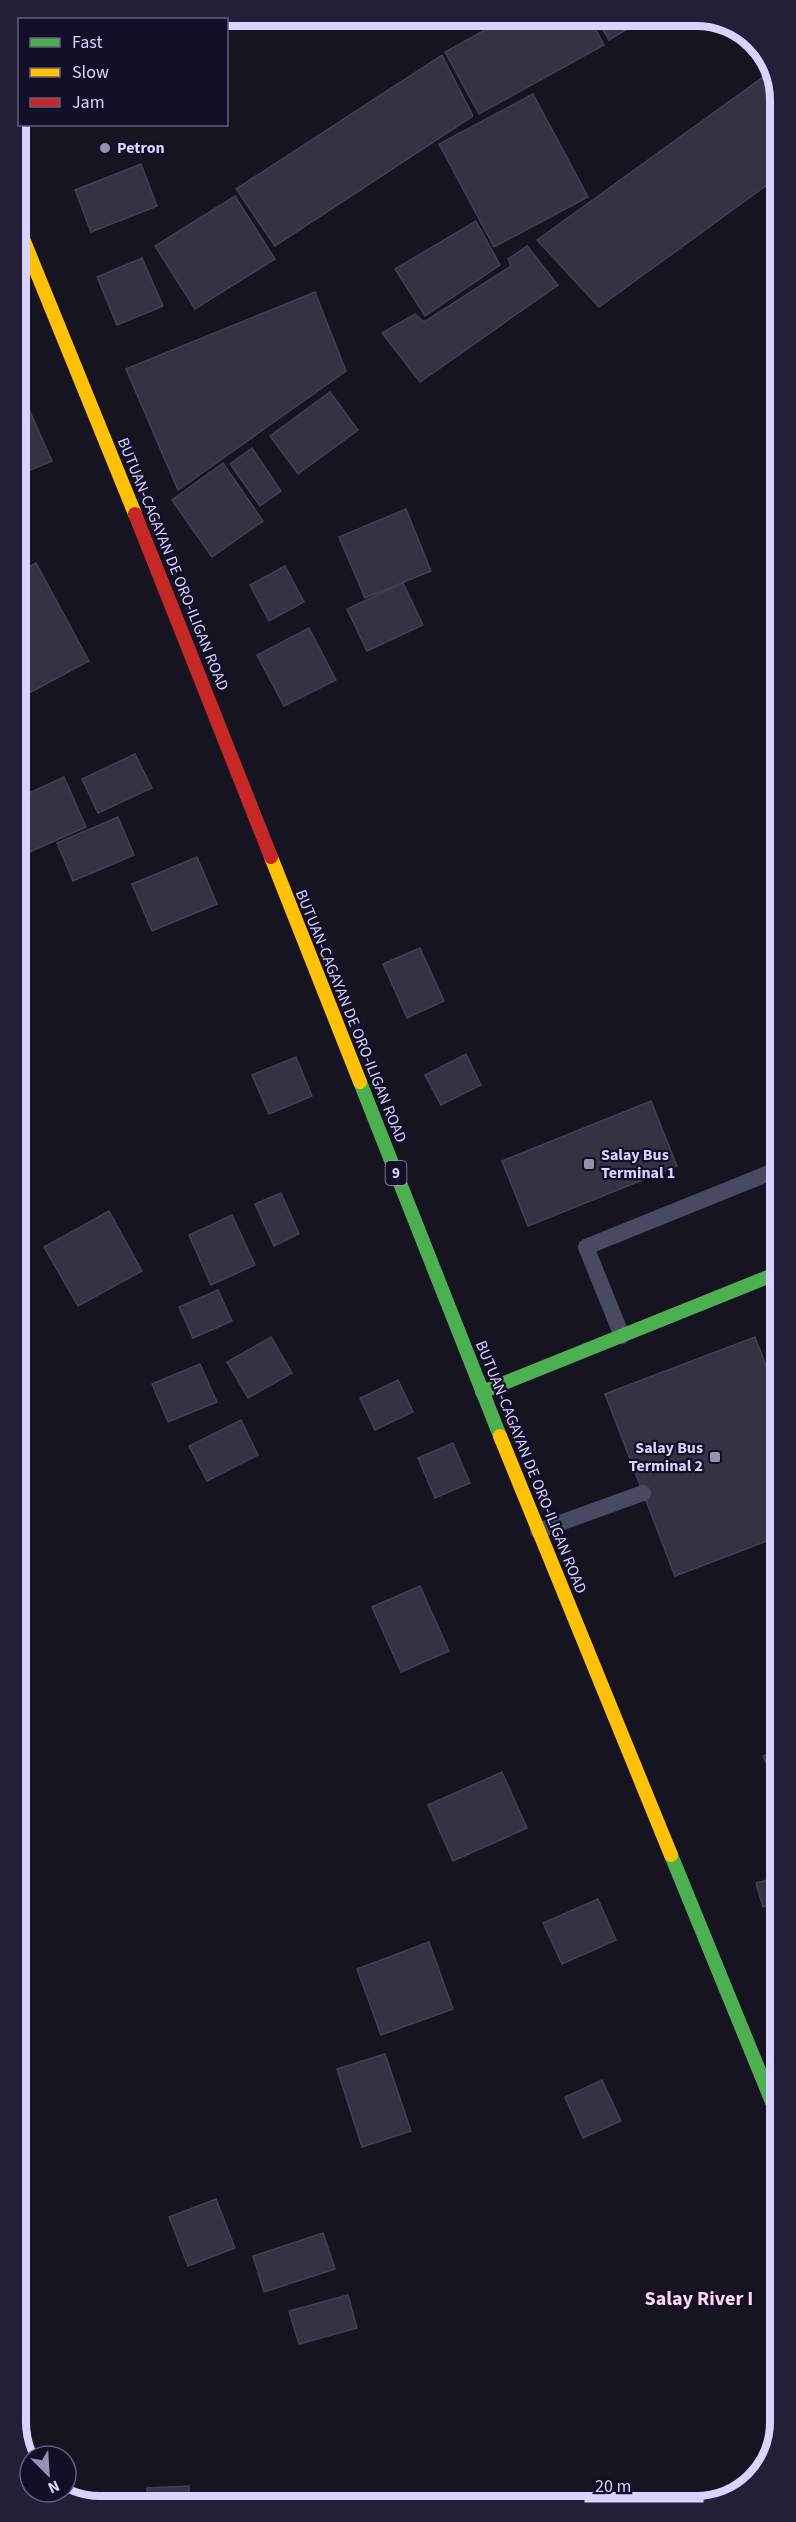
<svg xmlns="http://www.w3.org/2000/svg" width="796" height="2522" font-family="'Source Sans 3',sans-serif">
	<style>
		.building { fill: #343243; stroke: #433f54; stroke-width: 1.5 }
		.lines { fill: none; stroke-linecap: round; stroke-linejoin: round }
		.lane { stroke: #4a4962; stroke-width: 16 }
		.fast { stroke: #4caf50; stroke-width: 14 }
		.slow { stroke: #ffc107; stroke-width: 14 }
		.jam { stroke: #c62828; stroke-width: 14 }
		.poi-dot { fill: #9591b1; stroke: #130f26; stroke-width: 2 }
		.labels { text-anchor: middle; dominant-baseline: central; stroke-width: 4.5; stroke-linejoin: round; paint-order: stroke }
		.shield { fill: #130f26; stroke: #9e99be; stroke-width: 1.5 }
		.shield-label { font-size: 15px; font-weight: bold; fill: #d9d4ff }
		.poi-label { font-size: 16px; font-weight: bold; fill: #d9d4ff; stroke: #130f26; text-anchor: start }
		.street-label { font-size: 16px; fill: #d9d4ff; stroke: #130f26 }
		.quarter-label { font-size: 20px; font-weight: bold; fill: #ffd6f0; stroke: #130f26 }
		.rim { fill: none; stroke: #d9d4ff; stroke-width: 8 }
	</style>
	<rect width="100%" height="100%" fill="#161421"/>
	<g class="building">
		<path d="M126,15h16l6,5h-25z"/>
		<path d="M512,15h76l16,30 -125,69 -34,-62z"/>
		<path d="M594,15h57l-42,25z"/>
		<path d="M442,55l31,61 -198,130 -39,-57z"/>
		<path d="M773,70l5,8v99l-179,130 -62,-67z"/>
		<path d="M533,94l55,103 -94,50 -55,-103z"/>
		<path d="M141,164l16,42 -66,26 -16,-42z"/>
		<path d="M235,196l40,63 -80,50 -40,-63z"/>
		<path d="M476,221l24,44 -75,51 -30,-47z"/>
		<path d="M527,246l31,39 -138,97 -38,-49 33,-19 9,8 87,-56 -3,-7z"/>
		<path d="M142,258l21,48 -46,19 -20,-48z"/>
		<path d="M315,292l31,79 -168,119 -52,-121z"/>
		<path d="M15,378l37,83 -36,15z"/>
		<path d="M330,392l28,38 -60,44 -28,-38z"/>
		<path d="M252,448l29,43 -21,15 -30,-42z"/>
		<path d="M223,463l40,58 -51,36 -40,-57z"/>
		<path d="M406,509l25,62 -66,27 -26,-61z"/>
		<path d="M36,563l53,98 -73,39v-126z"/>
		<path d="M285,566l19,36 -35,19 -19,-36z"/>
		<path d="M403,583l20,42 -56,26 -20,-42z"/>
		<path d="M309,628l27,52 -52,26 -27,-51z"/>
		<path d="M135,754l17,34 -54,25 -16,-34z"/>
		<path d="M64,777l22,50 -70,31v-59z"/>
		<path d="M118,817l16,38 -61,26 -16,-38z"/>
		<path d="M197,857l20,47 -65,27 -20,-47z"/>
		<path d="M420,948l24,53 -37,17 -24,-54z"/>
		<path d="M466,1054l15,31 -40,20 -16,-30z"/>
		<path d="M296,1057l16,39 -43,18 -17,-39z"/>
		<path d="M651,1101l26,65 -149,60 -26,-65z"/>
		<path d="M281,1193l18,41 -25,12 -19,-42z"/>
		<path d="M109,1211l33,60 -64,35 -34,-59z"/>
		<path d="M232,1215l23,50 -44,20 -22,-50z"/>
		<path d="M218,1290l14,31 -39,17 -14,-31z"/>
		<path d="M271,1337l21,36 -44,25 -21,-36z"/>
		<path d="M755,1337l25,65v134l-105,40 -70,-182z"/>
		<path d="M780,1337v30l-11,-26z"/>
		<path d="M200,1364l17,38 -49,20 -16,-38z"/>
		<path d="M398,1380l15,32 -38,18 -15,-32z"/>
		<path d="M241,1420l17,35 -51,26 -18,-35z"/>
		<path d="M453,1443l17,40 -35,15 -17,-40z"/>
		<path d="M420,1586l29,65 -48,21 -29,-65z"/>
		<path d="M780,1748v45l-17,-37z"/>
		<path d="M502,1772l25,56 -74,33 -25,-56z"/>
		<path d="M780,1876v26l-17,5 -7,-24z"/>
		<path d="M598,1899l18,41 -54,24 -19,-41z"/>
		<path d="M429,1942l24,67 -72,26 -24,-66z"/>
		<path d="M385,2054l26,77 -49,16 -25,-78z"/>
		<path d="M602,2080l19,41 -38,17 -18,-41z"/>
		<path d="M216,2199l19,49 -47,18 -19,-49z"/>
		<path d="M323,2233l12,36 -71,23 -11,-36z"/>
		<path d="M348,2295l9,33 -58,16 -10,-33z"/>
		<path d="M189,2486l1,20 -42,1 -1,-19z"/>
	</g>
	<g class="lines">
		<g class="lane">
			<path d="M622,1336l-36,-89 193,-78"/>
			<path d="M538,1531l105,-38"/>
		</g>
		<g class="fast">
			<path d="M360,1082l140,354"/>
			<path d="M482,1392l298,-120"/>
			<path d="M671,1855l110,269"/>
		</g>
		<g class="slow">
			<path d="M15,219l120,295"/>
			<path d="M271,857l89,225"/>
			<path d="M500,1436l171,419"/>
		</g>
		<path class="jam" d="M135,514l136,343"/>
	</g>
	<g class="poi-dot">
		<circle cx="105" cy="148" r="6"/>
		<rect x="583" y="1158" width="12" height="12" rx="3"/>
		<rect x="709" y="1451" width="12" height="12" rx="3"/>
	</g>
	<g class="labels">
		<rect class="shield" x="385.5" y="1161" width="21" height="24" rx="4.5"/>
		<g class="shield-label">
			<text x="396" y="1173">9</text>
		</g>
		<g class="poi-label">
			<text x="117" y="148">Petron</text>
			<text x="601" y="1155">Salay Bus<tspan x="601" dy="18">Terminal 1</tspan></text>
			<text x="703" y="1448" text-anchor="end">Salay Bus<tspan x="703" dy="18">Terminal 2</tspan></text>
		</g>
		<g class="street-label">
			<text transform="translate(173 564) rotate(68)">BUTUAN-CAGAYAN DE ORO-ILIGAN ROAD</text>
			<text transform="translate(351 1016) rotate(68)">BUTUAN-CAGAYAN DE ORO-ILIGAN ROAD</text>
			<text transform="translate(531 1467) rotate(68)">BUTUAN-CAGAYAN DE ORO-ILIGAN ROAD</text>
		</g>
		<g class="quarter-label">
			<text x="699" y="2299">Salay River I</text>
		</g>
	</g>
	<path d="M0 0H796V2522H0ZM100 26H696A74 74 0 0 1 770 100V2422A74 74 0 0 1 696 2496H100A74 74 0 0 1 26 2422V100A74 74 0 0 1 100 26Z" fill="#231f37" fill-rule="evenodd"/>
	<path class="rim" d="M100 26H696A74 74 0 0 1 770 100V2422A74 74 0 0 1 696 2496H100A74 74 0 0 1 26 2422V100A74 74 0 0 1 100 26Z"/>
	<rect x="18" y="18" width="210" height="108" fill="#130f26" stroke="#625e7d" stroke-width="1.5"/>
	<rect x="30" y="38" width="30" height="9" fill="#4caf50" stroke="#625e7d" stroke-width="1.5"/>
	<text x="72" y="48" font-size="18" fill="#d9d4ff">Fast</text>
	<rect x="30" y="68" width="30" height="9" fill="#ffc107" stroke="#625e7d" stroke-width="1.5"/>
	<text x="72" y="78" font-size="18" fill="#d9d4ff">Slow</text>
	<rect x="30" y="98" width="30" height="9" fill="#c62828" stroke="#625e7d" stroke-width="1.5"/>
	<text x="72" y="108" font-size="18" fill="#d9d4ff">Jam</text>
	<g transform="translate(48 2474) rotate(156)"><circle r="28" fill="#130f26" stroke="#625e7d" stroke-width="1.5"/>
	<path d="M0-4.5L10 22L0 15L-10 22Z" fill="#9591b1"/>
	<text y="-9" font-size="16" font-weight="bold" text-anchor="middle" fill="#d9d4ff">N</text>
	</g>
	<path d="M586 2492v9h116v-9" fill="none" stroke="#d9d4ff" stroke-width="3"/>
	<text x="595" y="2492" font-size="18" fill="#d9d4ff" stroke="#130f26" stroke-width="4.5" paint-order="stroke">20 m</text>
</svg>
